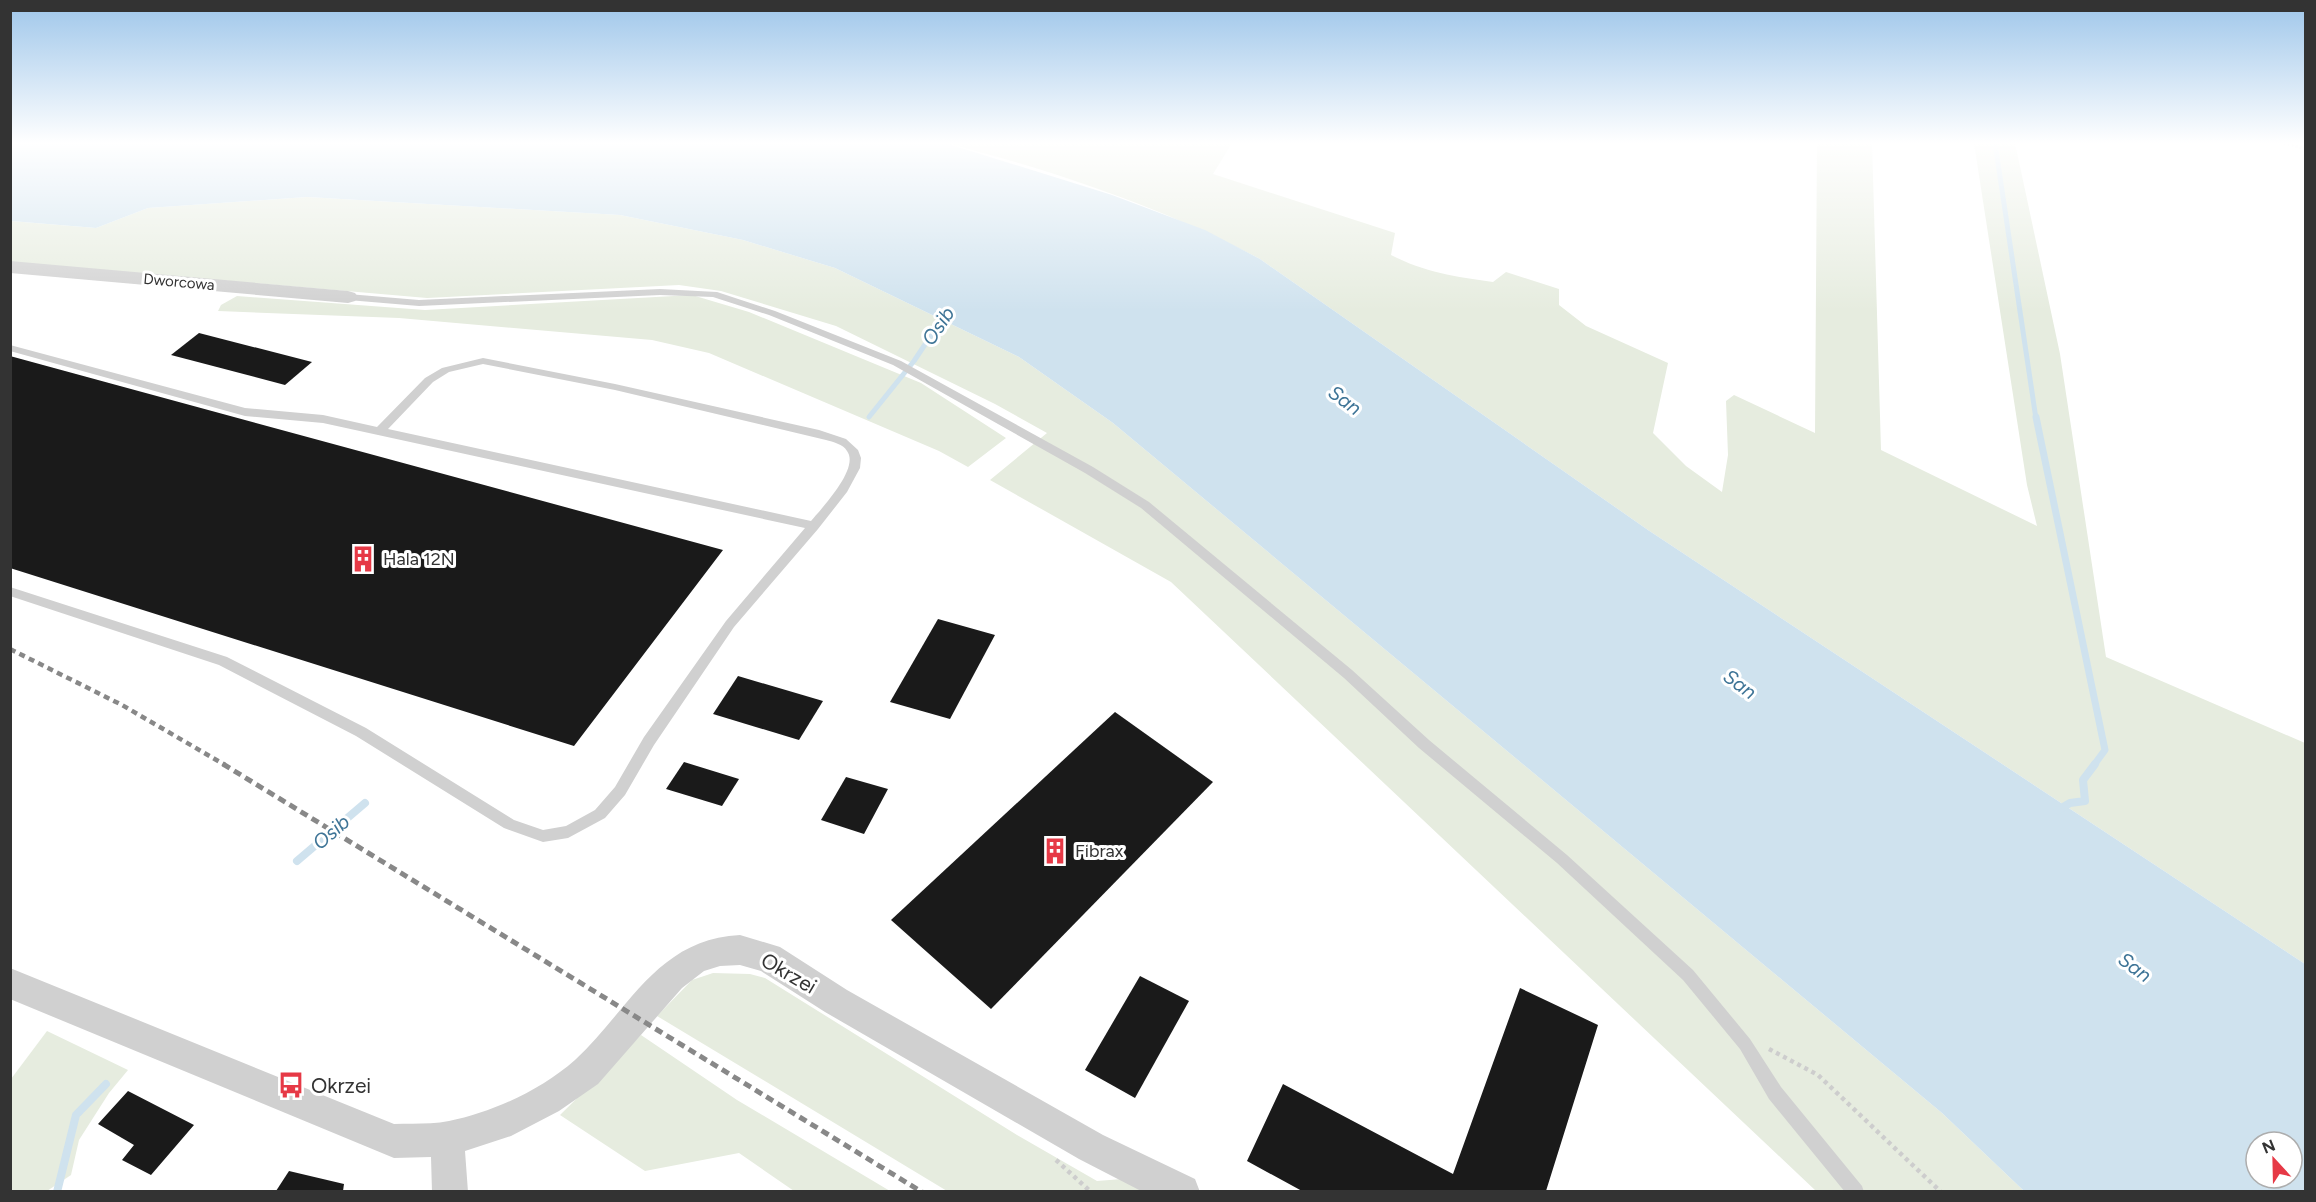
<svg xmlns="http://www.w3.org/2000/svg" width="2316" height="1202" font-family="Figtree,sans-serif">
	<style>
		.green { fill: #e6ecdf }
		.water { fill: #cfe2ee; fill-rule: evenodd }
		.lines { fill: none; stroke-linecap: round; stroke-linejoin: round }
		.stream-far2 { stroke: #cfe2ee; stroke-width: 5 }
		.stream-far1 { stroke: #cfe2ee; stroke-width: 7 }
		.stream { stroke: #cfe2ee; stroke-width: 8 }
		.building { fill: #1a1a1a }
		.path-far1 { stroke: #cdcdcd; stroke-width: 3; stroke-dasharray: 2 2; stroke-linecap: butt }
		.path { stroke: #cdcdcd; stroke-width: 4.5; stroke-dasharray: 4 4; stroke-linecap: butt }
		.lane { fill: #d0d0d0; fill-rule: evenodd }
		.street { fill: #d0d0d0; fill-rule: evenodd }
		.rail-far1 { stroke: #888; stroke-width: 4.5; stroke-dasharray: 6 4.5; stroke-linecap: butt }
		.rail { stroke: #888; stroke-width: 5; stroke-dasharray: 8 5; stroke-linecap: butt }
		.labels { text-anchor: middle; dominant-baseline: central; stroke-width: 6; stroke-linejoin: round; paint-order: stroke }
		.far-street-label { font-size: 15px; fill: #333; stroke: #fff }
		.poi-label { font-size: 18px; fill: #333; stroke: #fff; text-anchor: start }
		.water-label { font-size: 20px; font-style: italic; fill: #3f7597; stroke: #fff }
		.near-street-label { font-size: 21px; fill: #333; stroke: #fff }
		.near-poi-label { font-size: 21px; fill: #333; stroke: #fff; text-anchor: start }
	</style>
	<rect width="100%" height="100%" fill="#fff"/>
	<g class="green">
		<path d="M945,143h287l-19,31 182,59 -4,22c33,17 65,22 102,27l13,-10 53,17v16l27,21 82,37 -15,70 33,33 36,26 6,-37 -2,-54 8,-6 81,38 2,-290h55l9,307 156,76 -10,-41 -53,-342h41l45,211 46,303 199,86v221l-657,-434 -388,-271c-96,-51 -210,-90 -315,-116z"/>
		<path d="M307,197l313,18 123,25 92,28 184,89 94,66 829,690 82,78h-208l-645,-609 -181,-102 57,-47 -52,-29 -159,-78 -115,-35 -42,-6 -252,13 -416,-36 -1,-41 86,7 52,-20z"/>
		<path d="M692,295l57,17 172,71 85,55 -38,29 -29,-16 -230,-98 -57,-13 -253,-22 -181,-7 3,-6 16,-9 188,14z"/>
		<path d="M713,973l37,1 15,4 252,157 80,46 38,-3 21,13h-209l-290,-175 35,-36z"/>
		<path d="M47,1031l81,39 -19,23 -30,47 -8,35 -24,16h-36v-112z"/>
		<path d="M641,1035l96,65 153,91h-96l-55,-38 -94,18 -85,-56z"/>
	</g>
	<path class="water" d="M11,143h934l167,52 93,35 55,29 388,271 657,434v227h-281l-82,-78 -829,-690 -94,-66 -184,-89 -92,-28 -123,-25 -313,-18 -159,11 -52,20 -85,-7zM2256,1142h36v36h-36z"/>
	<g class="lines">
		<g class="stream-far2">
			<path d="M1995,143l41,276"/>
			<path d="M869,417l45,-56 32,-48"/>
		</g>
		<path class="stream-far1" d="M2036,417l69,333 -11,15"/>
		<g class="stream">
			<path d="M2058,810l12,-7 15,-2 -2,-21 12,-16"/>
			<path d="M297,861l68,-58"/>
			<path d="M57,1192l19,-77 30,-31"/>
		</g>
	</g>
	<g class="building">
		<path d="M199,333l113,29 -27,23 -114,-30z"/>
		<path d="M10,356l110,30 603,164 -149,196 -564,-178z"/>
		<path d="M938,619l57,16 -45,84 -60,-17z"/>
		<path d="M738,676l85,25 -24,39 -86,-26z"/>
		<path d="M1115,712l98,70 -222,227 -100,-89z"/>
		<path d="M684,762l55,17 -17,27 -56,-17z"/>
		<path d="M846,777l42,12 -24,45 -43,-14z"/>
		<path d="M1140,976l49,25 -54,97 -50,-28z"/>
		<path d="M1520,988l78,37 -52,166h-244l-55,-30 36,-77 170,90z"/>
		<path d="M128,1091l66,34 -43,50 -29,-15 12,-15 -36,-21z"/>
		<path d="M289,1171l55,13 -1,7h-67z"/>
	</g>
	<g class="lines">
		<path class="path-far1" d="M2284,143l22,6"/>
		<g class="path">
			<path d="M1769,1049l49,26 123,117"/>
			<path d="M1056,1160l35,32"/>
		</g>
		<g class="lane">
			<path d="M660,289l57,3 58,19 126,50 192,106 56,35 203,168 77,70 138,115 126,115 57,69 31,48 81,99 2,6h-19l-76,-93 -29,-50 -57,-69 -126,-117 -138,-115 -75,-70 -203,-170 -56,-35 -192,-108 -124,-50 -56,-18 -53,-2 -241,11 -71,-6 -5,-3 5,-3 71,6z"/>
			<path d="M10,345l235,63 78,7 54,12 48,-49 17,-10 41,-10 132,26 204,46 27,9 12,11 3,8 -1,10 -13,24 -29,37 -84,98 -80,118 -29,50 -20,23 -37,20 -25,4 -39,-14 -148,-92 -137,-71 -209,-69v-9l217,70 139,71 148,92 29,10 23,-4 29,-16 20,-23 29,-50 82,-116 79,-93 -482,-105 -78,-7 -235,-65zM483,364l132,26 211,50c7,2 17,4 21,11 13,17 -25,57 -36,70l-423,-92 45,-47 16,-10z"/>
		</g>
		<g class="street">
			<path d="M10,261l338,30 7,2 3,4 -3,4 -7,2 -338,-30z"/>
			<path d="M740,935l40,12 67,43 256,145 92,44 5,13h-57l-64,-33 -254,-147 -64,-41 -21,-6 -20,1 -16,5 -22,17 -84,96 -39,27 -48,25 -46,15 3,41h-36l-1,-35 -37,1 -384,-159v-31l384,156c18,-1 37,1 55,-3 44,-9 92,-31 126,-61 54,-50 82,-121 165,-125z"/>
		</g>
		<path class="rail-far1" d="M10,649l112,56 103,60"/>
		<path class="rail" d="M223,764l699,428"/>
	</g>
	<linearGradient id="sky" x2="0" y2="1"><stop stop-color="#9ec6ea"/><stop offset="0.46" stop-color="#fff"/><stop offset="1" stop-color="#fff" stop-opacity="0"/></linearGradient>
	<rect width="2316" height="311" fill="url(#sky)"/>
	<defs>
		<g id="building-bare" transform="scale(2.07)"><path d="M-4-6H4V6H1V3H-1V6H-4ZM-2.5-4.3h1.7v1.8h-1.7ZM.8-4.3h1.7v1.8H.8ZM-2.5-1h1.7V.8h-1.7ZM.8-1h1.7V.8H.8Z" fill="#e63946" stroke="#fff" stroke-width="2.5" paint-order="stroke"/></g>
		<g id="bus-bare" transform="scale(2.07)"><path d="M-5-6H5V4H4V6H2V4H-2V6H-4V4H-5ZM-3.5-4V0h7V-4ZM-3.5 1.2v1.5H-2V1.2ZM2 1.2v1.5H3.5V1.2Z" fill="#e63946" stroke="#fff" stroke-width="2.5" paint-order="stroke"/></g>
	</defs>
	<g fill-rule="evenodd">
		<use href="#building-bare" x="363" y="559"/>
		<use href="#building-bare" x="1055" y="851"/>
		<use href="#bus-bare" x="291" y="1085"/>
	</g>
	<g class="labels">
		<g class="far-street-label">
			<text transform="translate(179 282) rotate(5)">Dworcowa</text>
		</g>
		<g class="poi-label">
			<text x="383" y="559">Hala 12N</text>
			<text x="1075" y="851">Fibrax</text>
		</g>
		<g class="water-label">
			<text transform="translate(938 326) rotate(-56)">Osib</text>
			<text transform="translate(1345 400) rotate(36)">San</text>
			<text transform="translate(1740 684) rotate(36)">San</text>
			<text transform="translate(331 832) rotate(-41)">Osib</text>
			<text transform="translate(2135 967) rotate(36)">San</text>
		</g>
		<g class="near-street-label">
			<text transform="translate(789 973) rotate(30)">Okrzei</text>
		</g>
		<g class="near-poi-label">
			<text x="311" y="1085">Okrzei</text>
		</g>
	</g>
	<rect width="2316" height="1202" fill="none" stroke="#333333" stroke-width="24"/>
	<g transform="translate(2274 1160) rotate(338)"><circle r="28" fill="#ffffff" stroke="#adadad" stroke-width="1.5"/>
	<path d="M0-4.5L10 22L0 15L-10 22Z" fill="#e63946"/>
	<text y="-9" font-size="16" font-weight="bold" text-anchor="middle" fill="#333333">N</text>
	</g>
</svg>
